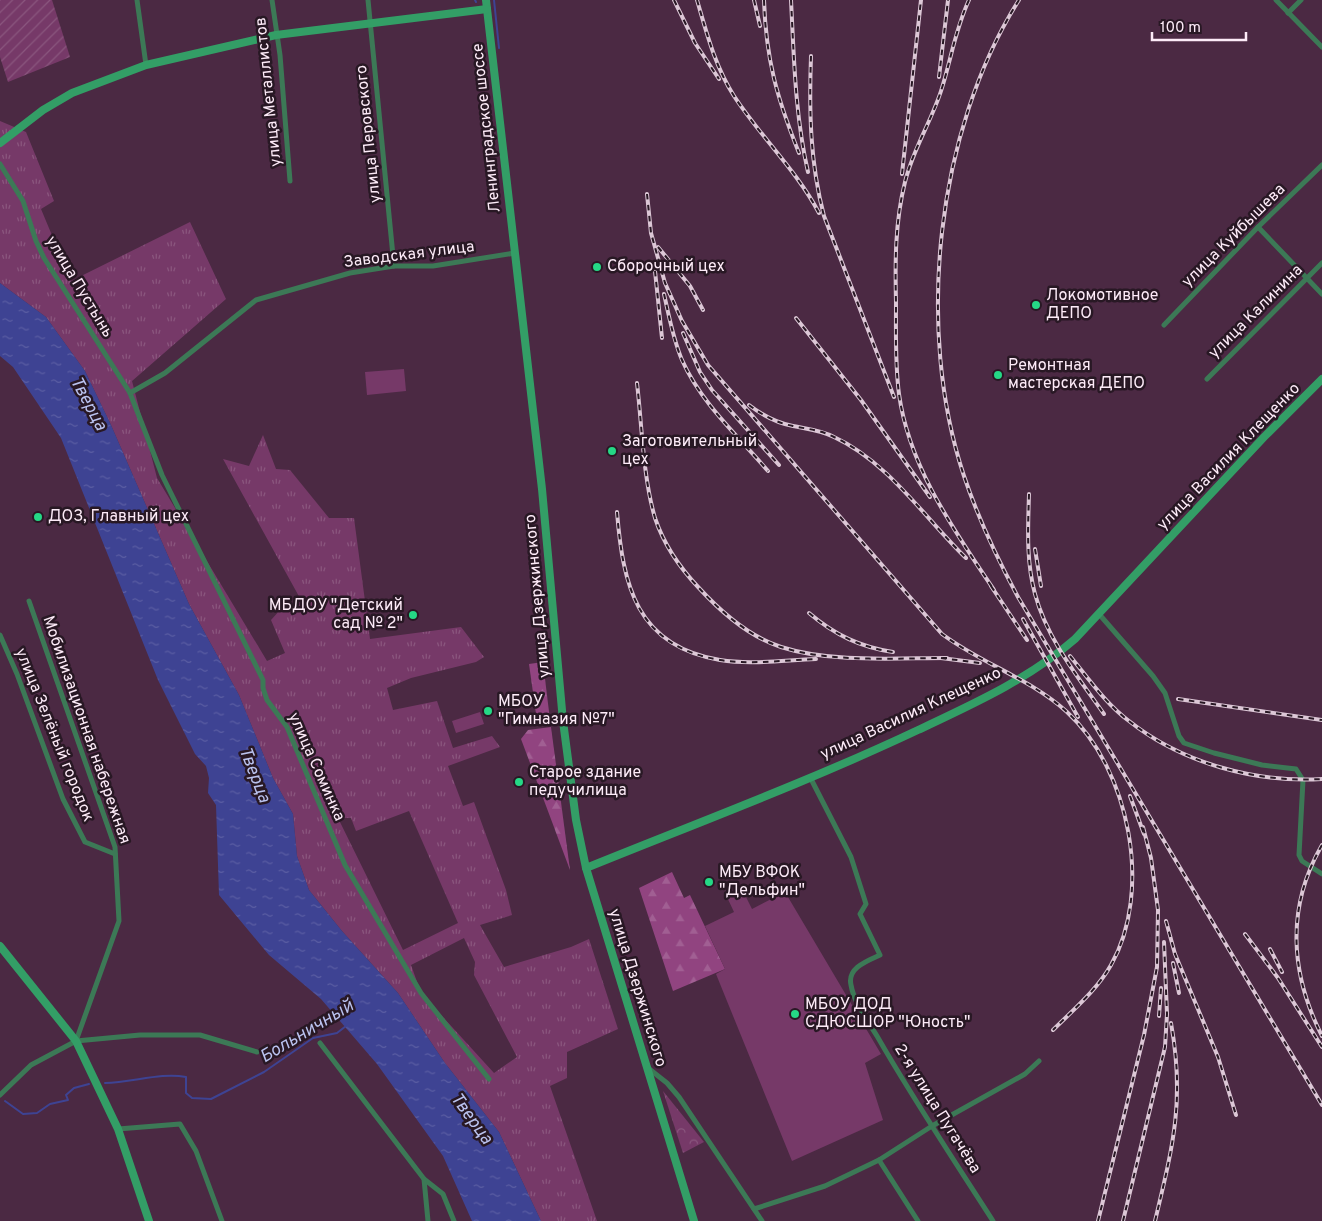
<svg xmlns="http://www.w3.org/2000/svg" width="1322" height="1221" font-family="Overpass,sans-serif">
	<style>
		.grass { fill: url(#grass-tufts); fill-rule: evenodd }
		.forest { fill: url(#forest-firs) }
		.park { fill: url(#park-crowns) }
		.garden { fill: url(#garden-furrows) }
		.pitch { fill: #763968 }
		.water { fill: url(#water-ripples) }
		.lines { fill: none; stroke-linecap: round; stroke-linejoin: round }
		.stream { stroke: #3e4393; stroke-width: 2 }
		.street { stroke: #3c7956; stroke-width: 5 }
		.secondary { stroke: #339e66; stroke-width: 8 }
		.rail-casing { stroke: #dcc7d6; stroke-width: 4 }
		.rail { stroke: #281824; stroke-width: 2; stroke-dasharray: 5.5; stroke-linecap: butt }
		.poi-dot { fill: #25d886; stroke: #281824; stroke-width: 2 }
		.labels { text-anchor: middle; dominant-baseline: central; stroke-width: 5; stroke-linejoin: round; paint-order: stroke }
		.street-label { font-size: 16px; fill: #fdebf8; stroke: #281824 }
		.poi-label { font-size: 16px; fill: #fdebf8; stroke: #281824; text-anchor: start }
		.water-label { font-size: 18px; font-style: italic; fill: #bac2ef; stroke: #281824 }
	</style>
	<defs>
		<pattern id="grass-tufts" width="24" height="20" patternUnits="userSpaceOnUse" patternTransform="scale(1.25)"><rect width="24" height="20" fill="#763968"/><path d="M3 7l-1-3M5 7V3M7 7l1-3M15 17l-1-3M17 17v-4M19 17l1-3" fill="none" stroke="#8a567e"/></pattern>
		<pattern id="forest-firs" width="22" height="20" patternUnits="userSpaceOnUse" patternTransform="scale(1.25)"><rect width="22" height="20" fill="#914480"/><path d="M5 1l3.5 6h-7zM16 11l3.5 6h-7z" fill="#a15f93"/></pattern>
		<pattern id="park-crowns" width="20" height="18" patternUnits="userSpaceOnUse" patternTransform="scale(1.25)"><rect width="20" height="18" fill="#763968"/><path d="M2 6a3 3 0 1 1 6 0M12 15a3 3 0 1 1 6 0" fill="none" stroke="#8a567e"/></pattern>
		<pattern id="garden-furrows" width="10" height="10" patternUnits="userSpaceOnUse" patternTransform="scale(1.25)"><rect width="10" height="10" fill="#763968"/><path d="M-1 1l2-2M0 10L10 0M9 11l2-2" fill="none" stroke="#8a567e"/></pattern>
		<pattern id="water-ripples" width="26" height="14" patternUnits="userSpaceOnUse" patternTransform="scale(1.25)"><rect width="26" height="14" fill="#3e4393"/><path d="M2 4q2-2 4 0t4 0M15 11q2-2 4 0t4 0" fill="none" stroke="#5b5ea3"/></pattern>
	</defs>
	<rect width="100%" height="100%" fill="#4b2943"/>
	<path class="grass" d="M0,121l26,11 28,69 -13,8 30,72 119,-59 36,77 -94,82 25,97 110,183 18,-8 -14,-33 10,-11 20,-9 -78,-141 26,7 14,-31 13,34 14,1 39,48h25l16,121 91,-12 23,30 -8,5 -65,16 -24,10 6,22 44,-9 16,47 39,-12 8,11 -52,19 15,40 11,-4 32,88 6,25 -32,10 24,42 67,-20 18,-8 29,90 -51,23v26l-17,8 47,135h-56l-42,-89 -54,-69 -47,-70 -56,-62 -33,-41 -12,-34 -4,-42 -20,-36 -34,-83 -50,-91 -78,-179 -26,-54 -39,-54 -46,-34zM409,811l49,112 -55,27 -65,-132h13l5,13zM464,938l11,24 -1,13 43,82 -23,16 -73,-80 -10,-28z"/>
	<g class="forest">
		<path d="M543,662l7,58 -13,1 -8,-57z"/>
		<path d="M551,727l19,143 -49,-131 7,-9z"/>
		<path d="M672,872l12,26 6,-3 35,74 -52,22 -34,-103z"/>
	</g>
	<path class="park" d="M663,1091l41,51 -21,11z"/>
	<path class="garden" d="M0,0h52l18,57 -62,25 -8,-25z"/>
	<g class="pitch">
		<path d="M404,369l2,22 -39,4 -2,-23z"/>
		<path d="M480,712l4,12 -28,9 -4,-12z"/>
		<path d="M741,887l11,22 33,-17 96,162 -16,9 18,57 -91,41 -76,-187 9,-5 -20,-43 29,-14 -8,-17z"/>
	</g>
	<path class="water" d="M0,283l46,34 39,54 26,54 78,179 50,91 34,83 20,36 4,42 12,34 33,41 56,62 47,70 54,69 42,89h-69l-29,-65 -66,-92 -56,-65 -52,-44 -50,-60 -3,-90 -8,-12 1,-15 -3,-12 -11,-12 -37,-74 -97,-242 -48,-71 -13,-11z"/>
	<g class="lines">
		<g class="stream">
			<path d="M475,0l1,2"/>
			<path d="M494,0l5,48"/>
			<path d="M105,1083c27,0 55,-11 81,-6v16l6,5 19,1 53,-27 49,-34 24,-5 9,-7"/>
			<path d="M5,1101l18,13 14,-1 13,-9 18,-4 -2,-5 8,-7 15,-4"/>
		</g>
		<g class="street">
			<path d="M137,0l9,65"/>
			<path d="M272,0l8,55 10,126"/>
			<path d="M368,0l26,266"/>
			<path d="M1276,0l46,47"/>
			<path d="M1288,13l13,-13"/>
			<path d="M0,164l23,37 13,40 8,17 86,135 32,82 101,205v8l4,12 20,27 58,138 76,128 68,86"/>
			<path d="M1258,227l64,67"/>
			<path d="M1164,325l94,-98 64,-62"/>
			<path d="M1207,379l115,-116"/>
			<path d="M130,393l35,-20 91,-73 94,-27 44,-7h39l82,-13"/>
			<path d="M29,601l86,246 4,74 -43,120"/>
			<path d="M1099,614l54,62 12,17 14,43 5,7 30,10 48,12 34,4 7,11 -4,75 3,6 20,13"/>
			<path d="M0,635l17,39 46,125 22,43 30,12"/>
			<path d="M810,777l41,80 15,47 -6,10 20,41c-13,6 -33,13 -29,30 3,18 17,36 26,51 36,63 77,124 116,185"/>
			<path d="M320,1043l104,136 19,15 11,27"/>
			<path d="M648,1068l19,15 12,14 83,124"/>
			<path d="M0,1095l31,-30 45,-24 64,-6h60l57,17"/>
			<path d="M118,1129l62,-5 16,27 26,70"/>
			<path d="M879,1160l39,61"/>
			<path d="M424,1179l4,42"/>
			<path d="M754,1209l71,-23 54,-26 53,-34 93,-52 14,-13"/>
		</g>
		<g class="secondary">
			<path d="M486,0l56,489 21,232 13,99 10,48 108,353"/>
			<path d="M0,143l43,-33 29,-17 74,-28 130,-30 211,-26"/>
			<path d="M586,868c111,-45 224,-87 332,-138 55,-26 111,-51 157,-91l189,-202 58,-58"/>
			<path d="M0,946l76,95 42,88 31,92"/>
		</g>
		<g class="rail-casing">
			<g id="rail">
				<path d="M674,0l21,43 24,36"/>
				<path d="M697,0c10,34 18,66 37,96 26,40 63,75 85,117"/>
				<path d="M754,0l6,26"/>
				<path d="M764,0c2,60 13,98 35,153"/>
				<path d="M791,0c3,58 4,115 17,172"/>
				<path d="M969,0c-14,30 -18,60 -28,91 -10,31 -28,58 -36,91 -10,40 -10,80 -9,121 0,30 -1,61 3,91 10,73 55,136 95,196"/>
				<path d="M1019,0c-83,131 -104,329 -55,476 14,42 33,82 54,121l304,508"/>
				<path d="M811,56c-2,55 -1,107 13,160l70,181"/>
				<path d="M939,77l9,-77"/>
				<path d="M902,174l19,-174"/>
				<path d="M647,194l4,39 14,50 17,38 26,44 234,269c40,30 89,45 125,78 63,58 86,179 44,253 -14,25 -38,45 -58,65"/>
				<path d="M658,247l32,39 13,24"/>
				<path d="M655,271l7,67"/>
				<path d="M664,294c5,22 9,45 18,66 19,43 56,76 86,111"/>
				<path d="M796,318l65,82 69,97"/>
				<path d="M683,333l17,39 12,18 67,75"/>
				<path d="M637,383c5,43 6,94 18,135 9,27 25,50 44,70 22,24 51,49 82,59 50,16 114,11 166,11"/>
				<path d="M749,405c13,10 28,18 44,21 14,3 28,4 41,11 54,25 90,80 132,121"/>
				<path d="M1029,494c-1,34 -3,67 6,100 12,45 43,83 69,120"/>
				<path d="M617,512c6,73 19,134 103,148 31,5 65,0 96,-1"/>
				<path d="M1035,549l6,37"/>
				<path d="M991,586l36,54"/>
				<path d="M809,613c26,22 51,34 84,39"/>
				<path d="M1023,619l55,98"/>
				<path d="M1070,656c18,22 36,48 59,65 53,42 126,62 193,58"/>
				<path d="M941,658l39,5"/>
				<path d="M1178,699l144,21"/>
				<path d="M1130,796l14,38"/>
				<path d="M1322,845c-36,62 -32,128 0,191"/>
				<path d="M1166,921l9,33 43,103 18,58"/>
				<path d="M1245,934l33,44 44,69"/>
				<path d="M1270,949l12,23"/>
				<path d="M1173,963l6,30"/>
				<path d="M1159,1016l2,-28"/>
				<path d="M1098,1221l46,-186 13,-68 1,-57 -7,-52 -8,-31"/>
				<path d="M1123,1221l42,-174 2,-33 -3,-72"/>
				<path d="M1155,1221c18,-75 30,-121 16,-198"/>
			</g>
		</g>
		<use href="#rail" class="rail"/>
	</g>
	<g class="poi-dot">
		<circle cx="597" cy="267" r="5"/>
		<circle cx="1036" cy="305" r="5"/>
		<circle cx="998" cy="375" r="5"/>
		<circle cx="612" cy="451" r="5"/>
		<circle cx="38" cy="517" r="5"/>
		<circle cx="413" cy="615" r="5"/>
		<circle cx="488" cy="711" r="5"/>
		<circle cx="519" cy="782" r="5"/>
		<circle cx="709" cy="882" r="5"/>
		<circle cx="795" cy="1014" r="5"/>
	</g>
	<g class="labels">
		<g class="street-label">
			<text transform="translate(269 92) rotate(-96)">улица Металлистов</text>
			<text transform="translate(487 128) rotate(-96)">Ленинградское шоссе</text>
			<text transform="translate(369 134) rotate(-96)">улица Перовского</text>
			<text transform="translate(1234 236) rotate(-45)">улица Куйбышева</text>
			<text transform="translate(409 255) rotate(-7)">Заводская улица</text>
			<text transform="translate(79 287) rotate(59)">улица Пустынь</text>
			<text transform="translate(1256 312) rotate(-45)">улица Калинина</text>
			<text transform="translate(1229 457) rotate(-46)">улица Василия Клещенко</text>
			<text transform="translate(538 596) rotate(-95)">улица Дзержинского</text>
			<text transform="translate(911 714) rotate(-25)">улица Василия Клещенко</text>
			<text transform="translate(86 730) rotate(71)">Мобилизационная набережная</text>
			<text transform="translate(54 735) rotate(68)">улица Зелёный городок</text>
			<text transform="translate(316 767) rotate(66)">улица Соминка</text>
			<text transform="translate(637 988) rotate(73)">улица Дзержинского</text>
			<text transform="translate(937 1109) rotate(58)">2-я улица Пугачёва</text>
		</g>
		<g class="poi-label">
			<text x="607" y="267">Сборочный цех</text>
			<text x="1046" y="296">Локомотивное<tspan x="1046" dy="18">ДЕПО</tspan></text>
			<text x="1008" y="366">Ремонтная<tspan x="1008" dy="18">мастерская ДЕПО</tspan></text>
			<text x="622" y="442">Заготовительный<tspan x="622" dy="18">цех</tspan></text>
			<text x="48" y="517">ДОЗ, Главный цех</text>
			<text x="403" y="606" text-anchor="end">МБДОУ "Детский<tspan x="403" dy="18">сад № 2"</tspan></text>
			<text x="498" y="702">МБОУ<tspan x="498" dy="18">"Гимназия №7"</tspan></text>
			<text x="529" y="773">Старое здание<tspan x="529" dy="18">педучилища</tspan></text>
			<text x="719" y="873">МБУ ВФОК<tspan x="719" dy="18">"Дельфин"</tspan></text>
			<text x="805" y="1005">МБОУ ДОД<tspan x="805" dy="18">СДЮСШОР "Юность"</tspan></text>
		</g>
		<g class="water-label">
			<text transform="translate(88 404) rotate(62)">Тверца</text>
			<text transform="translate(254 775) rotate(69)">Тверца</text>
			<text transform="translate(307 1032) rotate(-31)">Больничный</text>
			<text transform="translate(471 1119) rotate(54)">Тверца</text>
		</g>
	</g>
	<path d="M1152 32v8h94v-8" fill="none" stroke="#fdebf8" stroke-width="2.5"/>
	<text x="1160" y="32" font-size="15" fill="#fdebf8" stroke="#281824" stroke-width="4" paint-order="stroke">100 m</text>
</svg>
